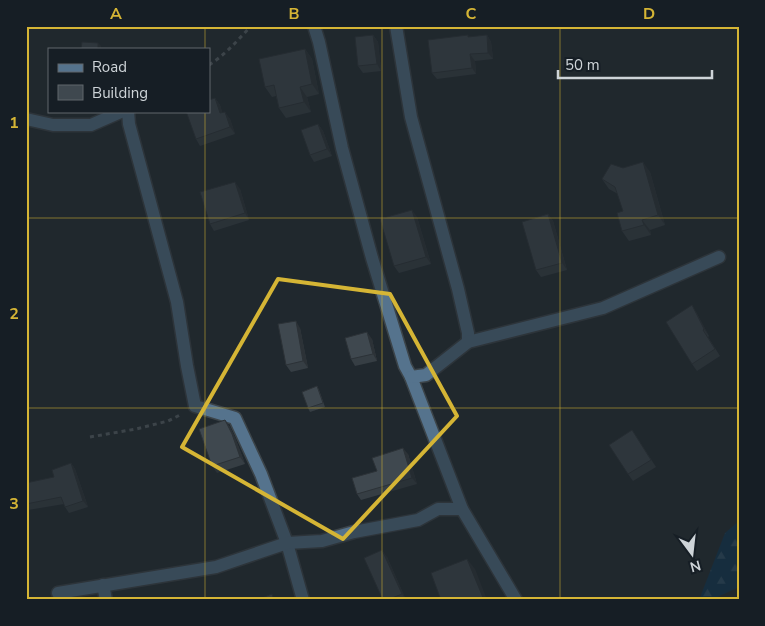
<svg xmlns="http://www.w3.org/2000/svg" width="765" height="626" font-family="'Nunito Sans',sans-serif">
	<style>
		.forest { fill: url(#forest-firs) }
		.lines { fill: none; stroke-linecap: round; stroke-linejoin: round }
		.minor-casing { stroke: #3c4449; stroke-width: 15 }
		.path { stroke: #5e666b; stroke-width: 3; stroke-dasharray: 4 4; stroke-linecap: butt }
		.minor { stroke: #55738d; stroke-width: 12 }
		.wall { fill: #363e44 }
		.shaded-wall { fill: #2c3237 }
		.building { fill: #3f484f; stroke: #2c3237 }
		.marked { fill: none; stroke: #d5b535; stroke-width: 4; stroke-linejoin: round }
		.grid { fill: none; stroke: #d5b535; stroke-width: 1; stroke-opacity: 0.55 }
		.neatline { fill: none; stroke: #d5b535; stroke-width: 2 }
		.grid-label { font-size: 16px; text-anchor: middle; font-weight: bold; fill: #d5b535 }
	</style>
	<defs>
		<pattern id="forest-firs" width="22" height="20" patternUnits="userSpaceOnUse" patternTransform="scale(1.25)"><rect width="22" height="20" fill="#0a3452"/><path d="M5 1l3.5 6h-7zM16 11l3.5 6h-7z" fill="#2c506a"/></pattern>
	</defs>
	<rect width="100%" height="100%" fill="#20282e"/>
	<path class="forest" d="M739,521v66l-28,13h-12l26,-67z"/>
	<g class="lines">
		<g class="minor-casing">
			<g id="minor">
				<path d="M314,26l5,16 23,106 30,110 33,108 6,11 51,132 54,91"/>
				<path d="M396,26l15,91 47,172 10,44v9"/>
				<path d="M128,111l1,13 48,178 10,64 8,40 40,12 26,56 26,69 16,57"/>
				<path d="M26,119l27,6h38l32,-14"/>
				<path d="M411,377l15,-2 42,-33 135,-34 116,-51"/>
				<path d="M103,585l3,15"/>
				<path d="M58,593l158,-26 71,-24 35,-2 32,-9 64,-12 20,-11h24"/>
			</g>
		</g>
		<g class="path">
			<path d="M209,65c16,-10 29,-25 42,-39"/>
			<path d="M90,437l46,-8 32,-8 14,-7"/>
		</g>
		<use href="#minor" class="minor"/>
	</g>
	<g class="wall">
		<path d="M373,35l5,7 3,29 -18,2 -5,-7z"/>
		<path d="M487,35l4,7 2,17 -18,2 1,13 -39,5 -5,-6 37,-36z"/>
		<path d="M305,49l7,10 7,35 -12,3 4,15 -25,6 -7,-10 -3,-12 -4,1 -7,-10z"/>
		<path d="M215,98l5,7 2,8 8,6 5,15 -35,12 -4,-7z"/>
		<path d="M318,124l5,7 9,25 -18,6 -4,-7z"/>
		<path d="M623,168l27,4 15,53 -15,5 1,5 -22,6 -7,-10 1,-20 -5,-17 -9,-5 -7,-10z"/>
		<path d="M240,189l9,31 -35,11 -4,-7z"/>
		<path d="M548,214l5,7 14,49 -26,7 -5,-7z"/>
		<path d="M417,217l14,47 -32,9 -5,-7z"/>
		<path d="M696,312l13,24 -1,1 12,19 -23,15 -5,-7z"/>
		<path d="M300,328l8,40 -17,4 -5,-7z"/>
		<path d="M372,339l5,22 -22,5 -4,-7z"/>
		<path d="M317,386l2,4 6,17 -15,5 -2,-4z"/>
		<path d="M225,420l5,7 6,13 9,24 -28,9 -5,-7z"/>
		<path d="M632,430l24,37 -23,14 -5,-7z"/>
		<path d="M408,454l9,30 -56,16 -4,-6 20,-23z"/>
		<path d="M71,463l4,6 13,38 -19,6 -4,-6 -1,-3 -36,6 -2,-3v-24l28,-6z"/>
		<path d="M387,557l19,43h-23z"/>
	</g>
	<g class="shaded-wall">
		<path d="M373,35l5,7 3,29 -4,-7z"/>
		<path d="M487,35l4,7 2,17 -5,-6z"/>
		<path d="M98,43l3,3v3h-3z"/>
		<path d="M305,49l7,10 7,35 -7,-10z"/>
		<path d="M470,54l5,7 1,13 -4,-6z"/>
		<path d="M300,87l7,10 4,15 -7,-10z"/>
		<path d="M215,98l5,7 5,15 -5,-7z"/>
		<path d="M225,112l5,7 5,15 -5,-7z"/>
		<path d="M318,124l5,7 9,25 -5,-7z"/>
		<path d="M643,162l7,10 15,53 -7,-10z"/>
		<path d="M235,182l5,7 9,31 -4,-7z"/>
		<path d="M412,210l5,7 14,47 -5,-7z"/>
		<path d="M548,214l5,7 14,49 -5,-7z"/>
		<path d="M642,220l8,10 1,5 -7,-10z"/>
		<path d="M692,305l4,7 13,24 -5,-7z"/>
		<path d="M296,321l4,7 8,40 -5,-7z"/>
		<path d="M367,332l5,7 5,22 -4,-7z"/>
		<path d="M225,420l5,7 6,13 9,24 -5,-7z"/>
		<path d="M403,448l5,6 9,30 -5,-6z"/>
		<path d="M71,463l4,6 13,38 -5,-6z"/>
		<path d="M382,550l5,7 19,43 -4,-6z"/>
		<path d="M467,559l8,10 12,31h-3z"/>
	</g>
	<g class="building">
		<path d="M373,35l4,29 -19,2 -3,-29z"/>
		<path d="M468,35v2l19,-2 1,18 -18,1 2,14 -40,5 -4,-33z"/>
		<path d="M82,42l16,1v6h-17z"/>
		<path d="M305,49l7,35 -12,3 4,15 -25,6 -5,-23 -9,2 -6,-28z"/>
		<path d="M215,98l5,15 5,-1 5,15 -34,12 -10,-28h23v-11z"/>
		<path d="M318,124l9,25 -17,6 -9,-25z"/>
		<path d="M643,162l15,53 -16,5 2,5 -22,6 -5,-18 6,-2 -8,-24 -13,-8 9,-15 12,4z"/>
		<path d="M235,182l10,31 -35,11 -10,-32z"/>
		<path d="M412,210l14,47 -32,9 -14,-47z"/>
		<path d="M548,214l14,49 -26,7 -14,-48z"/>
		<path d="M692,305l12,24 -1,1 12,19 -23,15 -26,-42z"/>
		<path d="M296,321l7,40 -17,4 -8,-41z"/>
		<path d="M367,332l6,22 -22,5 -6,-21z"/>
		<path d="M317,386l6,17 -15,5 -6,-16z"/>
		<path d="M225,420l7,14 8,23 -28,9 -13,-37z"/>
		<path d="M632,430l19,30 -23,14 -19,-29z"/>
		<path d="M403,448l9,30 -55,16 -5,-16 25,-7 -5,-13z"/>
		<path d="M71,463l12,38 -18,6 -4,-10 -35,7v-21l28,-6 -2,-7z"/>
		<path d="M382,550l20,44 -15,6h-4l-19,-42z"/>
		<path d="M467,559l17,41h-43l-10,-27z"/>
		<path d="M272,594l2,6h-17z"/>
	</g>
	<path d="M0 0H765V626H0ZM278,279l112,15 67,122 -114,123 -161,-92z" fill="#20282e" fill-opacity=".55" fill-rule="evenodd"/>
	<path class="marked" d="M278,279l112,15 67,122 -114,123 -161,-92z"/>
	<path class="grid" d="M205,26v23M382,26v574M560,26v574M205,111v489M26,218h713M26,408h713"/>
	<rect width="765" height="626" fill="none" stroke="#161e25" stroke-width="55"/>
	<rect x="48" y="48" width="162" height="65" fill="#161e25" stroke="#60676d"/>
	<rect x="58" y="64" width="25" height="8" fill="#55738d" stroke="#60676d"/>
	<text x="92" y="72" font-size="15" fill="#ced4d8">Road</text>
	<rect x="58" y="85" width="25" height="15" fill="#3f484f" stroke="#60676d"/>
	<text x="92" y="98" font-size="15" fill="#ced4d8">Building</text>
	<g transform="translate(692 554) rotate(165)" stroke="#161e25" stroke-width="4" paint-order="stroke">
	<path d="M0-4L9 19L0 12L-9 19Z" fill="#ced4d8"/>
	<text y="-8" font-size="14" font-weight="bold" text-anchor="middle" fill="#ced4d8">N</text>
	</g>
	<path d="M558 70v8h154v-8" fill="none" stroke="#ced4d8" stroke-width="2.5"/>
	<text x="565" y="70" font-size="15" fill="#ced4d8" stroke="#161e25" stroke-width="4" paint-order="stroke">50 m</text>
	<rect x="28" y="28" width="710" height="570" class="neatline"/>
	<g class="grid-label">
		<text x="116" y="19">A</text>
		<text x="294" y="19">B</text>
		<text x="471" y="19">C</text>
		<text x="649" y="19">D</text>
		<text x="14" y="128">1</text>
		<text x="14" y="319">2</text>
		<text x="14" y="509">3</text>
	</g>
</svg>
